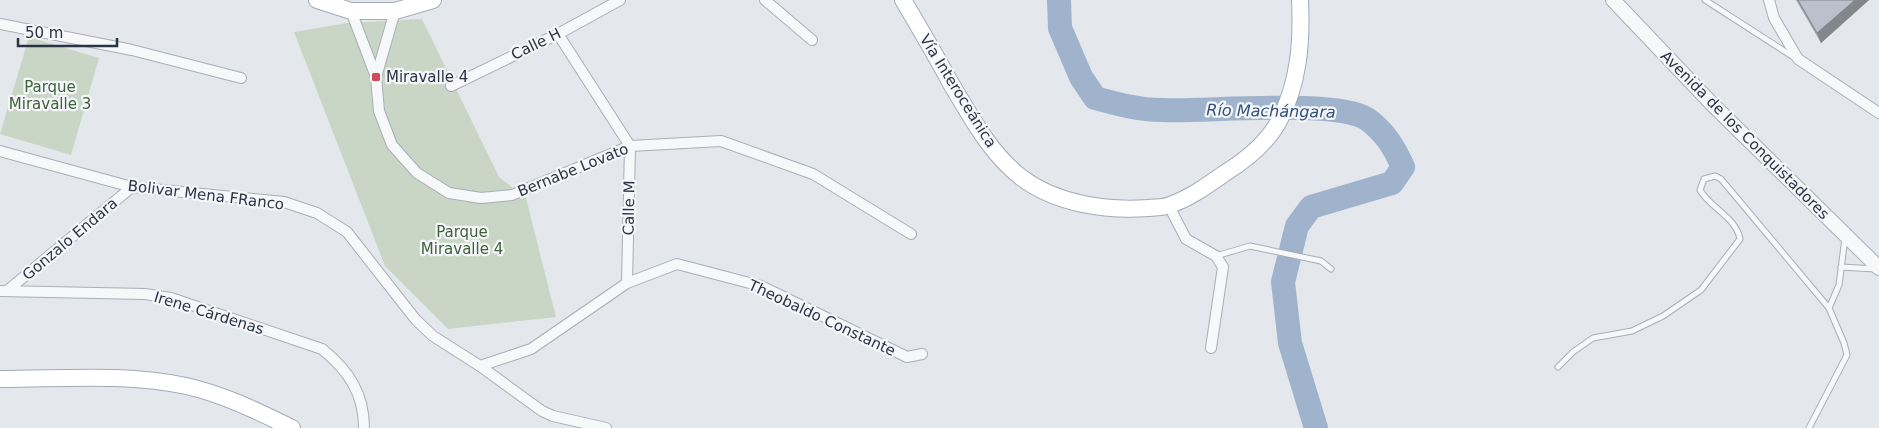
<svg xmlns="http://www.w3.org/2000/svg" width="1879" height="428" font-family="'DejaVu Sans',sans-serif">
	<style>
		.green { fill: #c9d6c5 }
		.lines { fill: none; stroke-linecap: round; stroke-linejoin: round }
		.river { stroke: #9fb4cc; stroke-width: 24 }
		.service-casing { stroke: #a9aeb7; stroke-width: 7 }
		.minor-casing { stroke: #a9aeb7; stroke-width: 12 }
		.tertiary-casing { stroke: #a9aeb7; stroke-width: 16 }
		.primary-casing { stroke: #a3abb8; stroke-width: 18 }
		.service { stroke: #f7f8fa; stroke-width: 5 }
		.minor { stroke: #f7f8fa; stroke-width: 10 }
		.tertiary { stroke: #f7f8fa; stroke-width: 14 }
		.primary { stroke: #fff; stroke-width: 16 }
		.wall { fill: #a1a5ae }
		.shaded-wall { fill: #83868d }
		.building { fill: #bbc0ca; stroke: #83868d }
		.poi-dot { fill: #d1495b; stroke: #f4f6f9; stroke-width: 2 }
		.labels { text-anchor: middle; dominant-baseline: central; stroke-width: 4.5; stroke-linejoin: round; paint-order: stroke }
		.street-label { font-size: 15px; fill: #2b3445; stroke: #f4f6f9 }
		.poi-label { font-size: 15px; fill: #2b3445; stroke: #f4f6f9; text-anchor: start }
		.park-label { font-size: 15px; fill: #3f6138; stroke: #f4f6f9 }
		.water-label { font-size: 16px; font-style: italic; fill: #34527a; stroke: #f4f6f9 }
	</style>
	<rect width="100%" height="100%" fill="#e4e7ec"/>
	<g class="green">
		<path d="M422,19l77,158 27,21 30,119 -108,12 -63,-63 -91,-234 53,-9z"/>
		<path d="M29,37l70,21 -28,97 -71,-21z"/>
	</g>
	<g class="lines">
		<path class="river" d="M1059,0l1,28 21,49 14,21c22,6 44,12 67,12 42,2 174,-11 205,9 18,13 27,28 36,48l-11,16 -81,24 -14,19 -14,56 7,61 26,85"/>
		<g class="service-casing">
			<g id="service">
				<path d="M1705,0l90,58"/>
				<path d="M1216,256l34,-10 71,15 10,8"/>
				<path d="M1841,267l34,2"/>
				<path d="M1558,367l15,-15 20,-14 39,-7 31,-15 38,-26 39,-51c-4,-22 -30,-31 -40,-49l4,-11 11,-3 6,3 108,129"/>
				<path d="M1809,428l38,-73 -3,-12 -15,-35 10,-23 6,-47"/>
			</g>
		</g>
		<g class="minor-casing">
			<g id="minor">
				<path d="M765,0l47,40"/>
				<path d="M1769,0l5,18 24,41 81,54"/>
				<path d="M351,11l25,66 3,34 13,34 25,28 32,20 32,5 31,-3 118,-49 91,-5 92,33 98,60"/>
				<path d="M0,24l132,26 109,28"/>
				<path d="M558,34l72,112 -3,137"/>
				<path d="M376,77l19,-66"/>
				<path d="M451,86l107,-52 62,-34"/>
				<path d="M0,151l132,36 152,15 33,11 30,19 69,88 17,16 47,30 62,45 11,5 53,12"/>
				<path d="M1169,206l17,33 30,17 7,11 -12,81"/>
				<path d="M8,290l124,-103"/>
				<path d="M0,291l145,3 26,4 151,51c26,21 42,44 42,79"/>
				<path d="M480,366l51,-17 96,-66 50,-19 84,22 146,71 15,-3"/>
			</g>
		</g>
		<g class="tertiary-casing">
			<path id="tertiary" d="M1613,0l98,103 168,165"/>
		</g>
		<g class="primary-casing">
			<g id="primary">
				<path d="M317,0l34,11h44l38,-11"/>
				<path d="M903,0c16,27 32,54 47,82 20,33 40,72 72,96 35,26 84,33 126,30 7,-1 15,0 22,-3 20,-7 38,-20 55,-32 21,-13 42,-30 54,-52 20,-38 23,-79 21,-121"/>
				<path d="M0,379c62,0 125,-6 186,7 37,8 73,26 106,42"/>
			</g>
		</g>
		<use href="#service" class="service"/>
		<use href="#minor" class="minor"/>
		<use href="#tertiary" class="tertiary"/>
		<use href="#primary" class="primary"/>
	</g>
	<path class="wall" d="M1796,0h73l-48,43z"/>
	<path class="shaded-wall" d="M1855,0h14l-48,43 -4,-10z"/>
	<path class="building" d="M1798,0h57l-38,33z"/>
	<rect class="poi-dot" x="371" y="72" width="10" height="10" rx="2.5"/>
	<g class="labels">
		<g class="street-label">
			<text transform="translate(536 44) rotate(-26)">Calle H</text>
			<text transform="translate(958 91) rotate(58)">Vía Interoceánica</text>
			<text transform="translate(1745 135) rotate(45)">Avenida de los Conquistadores</text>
			<text transform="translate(573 170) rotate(-22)">Bernabe Lovato</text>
			<text transform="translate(206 195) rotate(7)">Bolivar Mena FRanco</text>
			<text transform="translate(629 208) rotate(-89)">Calle M</text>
			<text transform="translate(70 239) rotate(-40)">Gonzalo Endara</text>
			<text transform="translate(209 313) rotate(17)">Irene Cárdenas</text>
			<text transform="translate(822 318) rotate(25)">Theobaldo Constante</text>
		</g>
		<g class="poi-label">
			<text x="386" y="77">Miravalle 4</text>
		</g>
		<g class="park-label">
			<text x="50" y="87">Parque<tspan x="50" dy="17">Miravalle 3</tspan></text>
			<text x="462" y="232">Parque<tspan x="462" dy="17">Miravalle 4</tspan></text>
		</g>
		<g class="water-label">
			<text transform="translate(1271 111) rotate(1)">Río Machángara</text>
		</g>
	</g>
	<path d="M18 38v8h99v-8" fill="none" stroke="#2b3445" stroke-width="2.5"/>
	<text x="25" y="38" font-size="15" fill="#2b3445" stroke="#f4f6f9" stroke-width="4" paint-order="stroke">50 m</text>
</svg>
